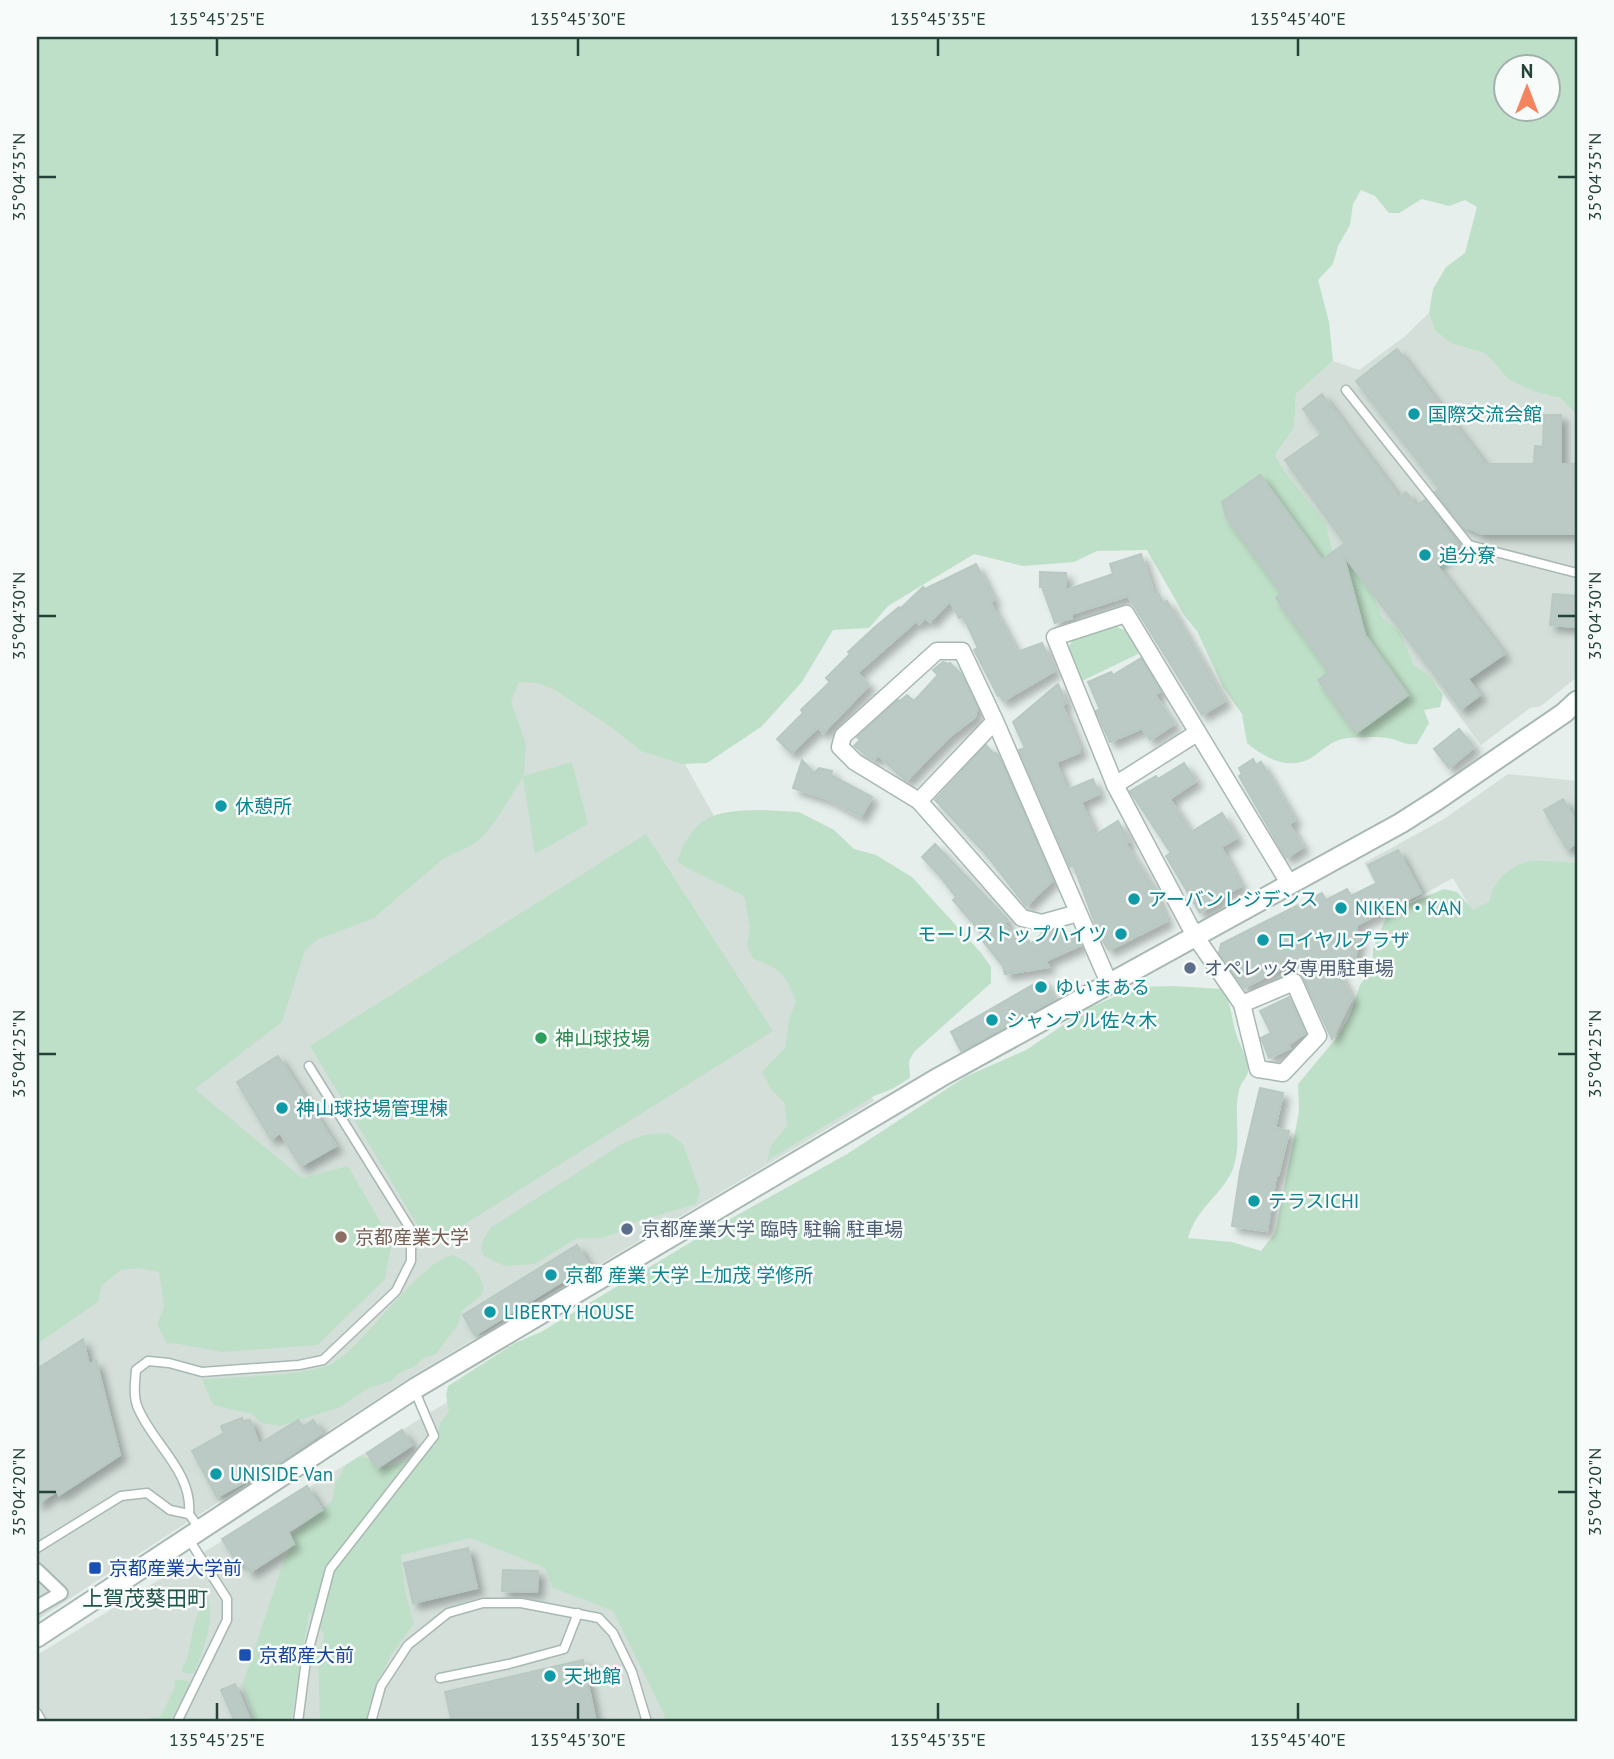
<svg xmlns="http://www.w3.org/2000/svg" width="1614" height="1759" font-family="'PT Sans','Noto Sans JP',sans-serif">
	<style>
		.built { fill: #d4dfda }
		.green { fill: #bfe0c8; fill-rule: evenodd }
		.building { fill: #bbcac4; stroke: #b8c9c2; stroke-width: 2; filter: url(#shadow) }
		.lines { fill: none; stroke-linecap: round; stroke-linejoin: round }
		.service-casing { stroke: #a8b8b2; stroke-width: 11 }
		.pedestrian-casing { stroke: #a8b8b2; stroke-width: 16 }
		.minor-casing { stroke: #a8b8b2; stroke-width: 19 }
		.tertiary-casing { stroke: #a8b8b2; stroke-width: 23 }
		.service { stroke: #fff; stroke-width: 8 }
		.pedestrian { stroke: #fff; stroke-width: 12 }
		.minor { stroke: #fff; stroke-width: 16 }
		.tertiary { stroke: #fff; stroke-width: 19 }
		.ticks { fill: none; stroke: #24423a; stroke-width: 2.5 }
		.culture-dot { fill: #0f9aa8; stroke: #f7fbf9; stroke-width: 2.5 }
		.service-dot { fill: #5c6f8a; stroke: #f7fbf9; stroke-width: 2.5 }
		.leisure-dot { fill: #2e9e5b; stroke: #f7fbf9; stroke-width: 2.5 }
		.education-dot { fill: #8d6e63; stroke: #f7fbf9; stroke-width: 2.5 }
		.transit-dot { fill: #1a4fb4; stroke: #f7fbf9; stroke-width: 2.5 }
		.labels { text-anchor: middle; dominant-baseline: central; stroke-width: 5; stroke-linejoin: round; paint-order: stroke }
		.culture-label { font-size: 19px; fill: #0d838f; stroke: #f7fbf9; text-anchor: start }
		.service-label { font-size: 19px; fill: #4e5e75; stroke: #f7fbf9; text-anchor: start }
		.leisure-label { font-size: 19px; fill: #27864d; stroke: #f7fbf9; text-anchor: start }
		.education-label { font-size: 19px; fill: #785e54; stroke: #f7fbf9; text-anchor: start }
		.transit-label { font-size: 19px; fill: #164399; stroke: #f7fbf9; text-anchor: start }
		.neighbourhood-label { font-size: 21px; fill: #1f5548; stroke: #f7fbf9 }
		.neatline { fill: none; stroke: #24423a; stroke-width: 2.5 }
		.ticks-label { font-size: 18px; text-anchor: middle; fill: #24423a }
	</style>
	<defs>
		<filter id="shadow"><feDropShadow dx="6" dy="6" stdDeviation="3.5" flood-color="#0004"/></filter>
	</defs>
	<rect width="100%" height="100%" fill="#e6efeb"/>
	<g class="built">
		<path d="M1429,313l6,18 16,12 35,11 23,26 26,12 25,6 17,17v262l-36,29 -11,2 -49,37 -51,-69 -16,-11 -14,-33 -18,-15 -8,-21 -21,-27 -21,-20 -6,-26 -41,-51 -10,-17 19,-27 2,-34 37,-33 26,9 45,-33z"/>
		<path d="M631,668l243,433 -457,272 -380,247v-928z"/>
		<path d="M1508,774l69,7v82l-53,-1 -34,39 -18,10 -19,-33 -62,34 -27,-49 80,-44z"/>
		<path d="M585,1317l143,405h-691v-67z"/>
	</g>
	<g class="green">
		<path d="M37,37h1540v378l-17,-17 -25,-6 -26,-12 -23,-26 -35,-11 -16,-12 -6,-18 4,-24 13,-22 19,-14 12,-46 -12,-7 -16,6 -27,-7 -23,14h-10l-14,-17 -14,-6 -8,14 -3,21 -12,21 -5,18 -15,16 11,42 4,39 -37,33 -2,34 -19,27 10,17 41,51 6,26 21,20 21,27 8,21 18,15 14,33 16,11 13,19 -3,12 -16,3 5,13 -12,21c-13,1 -14,-2 -25,-5 -13,-3 -31,-2 -44,-1 -17,2 -23,11 -37,20 -23,13 -46,0 -64,-15l-5,-29 -19,-27 -26,-56 -13,-16 -37,-65 -50,1 -23,11 -51,4 -49,-12 -86,52 -19,22 -36,2 -31,52 -41,45 -54,36 -25,1 -41,-13 -30,-24 -58,-38 -16,-6 -18,-1 -8,20 15,42 -2,32 48,-14 16,62 -53,30 -12,-77c-13,20 -25,44 -42,61 -11,11 -26,13 -39,22l-68,58 -57,22 -12,10 -23,72 -87,67 107,89 46,-12 44,76 -7,37 -67,66 -96,7 -48,-9 -7,1 -10,-20 7,-17 -5,-35 -21,-4 -17,2 -19,15 -4,17 -61,42zM1506,66h42v42h-42z"/>
		<path d="M1115,626l14,6 11,21 -60,29 -13,-33 5,-8z"/>
		<path d="M761,810l38,2 35,18 20,19 22,6 36,22 70,77 9,13v16l-77,69 -5,9 1,17 -18,11 -18,7 -107,65 4,-16 16,-19 -3,-24 -14,-14 -8,-16 23,-24 4,-29 7,-18c-12,-28 -14,-32 -43,-42l-6,-13 3,-19 -6,-31 -57,-28 -10,-7c18,-47 37,-50 84,-51z"/>
		<path d="M646,834l127,197 -343,215 -120,-200z"/>
		<path d="M1549,861l28,2v859h-911l-3,-10 -50,-101 -60,-23 -8,-20 -75,-30 -69,17 4,35 9,34 -23,31 -14,28 -12,39h-45l-2,-66 6,-18 -1,-6 -14,-19 -18,109h-36l-13,-36 43,-129 7,-11 -1,-11 41,-34 3,-17 11,-19 14,-9 21,6 2,5 16,-4 36,-17 5,-23 9,-12 -3,-16 2,-9 67,-43 26,-11 180,-108 126,-70 118,-77 61,-27 61,-41 49,-22 37,-1 50,3c8,14 8,26 12,41 3,12 11,24 13,36 2,11 -7,15 -9,24 -6,26 4,55 -7,81 -12,26 -35,36 -44,67l44,4 29,9 14,-18 24,-121 -1,-28 40,-48 11,-19 11,-32 12,-16 1,-20 13,-31 20,-13 38,-16 13,3 16,18 17,-9c0,-16 20,-36 36,-39 7,-2 16,-1 23,-1z"/>
		<path d="M668,1133l15,11 17,47 -4,13 -71,21 -3,6 -20,7h-25l-42,26 -30,2 -21,-10 -3,-5 2,-11 7,-12 135,-86 19,-7z"/>
		<path d="M453,1255c16,7 27,16 31,34l-3,6 -19,16 -4,14 -22,29 -12,4 -10,9 -15,6 -8,8 -22,7 -29,19 -60,19 -18,-3 -10,-9 -39,-9 -11,-26c29,-2 112,-3 133,-17 35,-23 83,-100 118,-107z"/>
		<path d="M204,1590c15,22 -1,61 -10,83l-6,1 -7,-3 7,-15 6,-32 8,-20 -3,-11z"/>
		<path d="M175,1680h9l5,2v6l-20,34h-23l4,-4 10,-1 14,-28z"/>
	</g>
	<g class="building">
		<path d="M1397,349l88,115h49l1,-18 8,1 1,-32h17v49h13v19l3,1v50h-95l-20,-9 -27,-33 4,-4 -83,-107z"/>
		<path d="M1322,394l77,103 7,-5 10,14 9,-6 33,46 -22,18 68,90 -36,25 12,16 -19,14 -118,-155 22,81 43,60 -52,38 -38,-53 11,-8 -53,-74 6,-5 -56,-76 -4,-15 38,-27 62,85 23,-17 -60,-83 37,-26 -19,-25z"/>
		<path d="M1141,554l14,43 4,-3 4,10 4,-3 58,100 -23,14 -74,-119 -57,18 1,4 -17,5 -13,-36h-2v-15l26,1v17l47,-16 -3,-10z"/>
		<path d="M976,564l18,36 -4,2 27,50 25,-9 12,28 -51,30 -3,-6 -2,1 -24,-46 4,-2 -15,-32 -4,2 -9,-17 -20,21 -5,-4 -6,6 -3,-3 -59,52 12,12 -46,48 -5,-6 -27,26 -14,-14 26,-26 -2,-3 29,-28 -4,-4 24,-24 -2,-2 27,-25 24,-20 1,2 23,-22 2,2z"/>
		<path d="M1553,594l24,2v31l-27,-2z"/>
		<path d="M1141,658l20,33 -6,4 19,29 -24,16 -8,-12 -32,14 -14,-31 4,-2 -12,-27 23,-10 2,3z"/>
		<path d="M943,662l5,2 2,-1 12,12 15,32 -2,10 -26,20 -43,44 -28,-26 -5,5 -19,-14 6,-6 -3,-3 41,-37 2,1 7,-6 7,6 24,-26 -5,-5z"/>
		<path d="M1058,684l8,19 -4,2 18,44v3l-24,10 11,28 26,-11 6,15 -18,8 14,33 23,-14 11,20 -4,2 27,43 15,35 -58,29 -9,-13 -27,-73 -3,3 -51,-117 6,-2 -12,-26z"/>
		<path d="M1459,729l15,18 -25,21 -15,-19z"/>
		<path d="M986,745l8,9 2,-1 3,3 54,124 -27,26 -42,-54 -49,-52z"/>
		<path d="M1253,759l3,6 5,-3 34,58 -6,4 14,23 -17,11 -47,-82 3,-2 -3,-6z"/>
		<path d="M802,760l12,13 5,-5 13,3 -1,4 41,22 -11,20 -33,-18 -35,-11z"/>
		<path d="M1184,763l12,18 -25,17v3l20,31 31,-19 15,25 -16,9 20,39 -23,12 2,3 -20,12 -34,-57 5,-3 -41,-62 26,-15 2,3z"/>
		<path d="M1563,799l14,24v20l-10,6 -23,-39z"/>
		<path d="M935,844l73,76 -4,3 16,20 8,-3 3,4 12,-11 16,-4 4,8 12,-6 6,14 -36,16 4,6 -44,7 -2,-8 -21,-26 3,-3 -32,-37 3,-3 -17,-22 -17,-18z"/>
		<path d="M1398,850l23,43 -65,32 3,17 -5,19 -19,5 17,32 -20,41 -37,-78 -51,27 -25,-35 2,-9 101,-51 4,7 21,-11 4,7 26,-13 -9,-18z"/>
		<path d="M1043,979l11,20 -93,52 -10,-19z"/>
		<path d="M1289,997l16,36 -17,12 2,3 -21,10 -8,-20 10,-5 -11,-22z"/>
		<path d="M278,1056l58,90 -35,20 -21,-33 -9,6 -34,-57z"/>
		<path d="M1260,1088l23,5 -8,35 14,3 -11,45h-2l-9,55 -35,-5 8,-54z"/>
		<path d="M577,1245l12,20 -114,70 -12,-20z"/>
		<path d="M83,1339l6,26 7,-4 24,94 -61,40 -2,-4 -20,13v-135z"/>
		<path d="M242,1418l1,3 7,-1 9,24 39,-24 5,7 10,-7 9,13 -46,32 -59,32 -25,-46 32,-18 -3,-7z"/>
		<path d="M402,1430l10,15 -35,23 -10,-15z"/>
		<path d="M307,1486l15,24 -34,22 6,12 -44,28 -7,-12 -5,3 -16,-24z"/>
		<path d="M468,1548l9,40 -64,15 -9,-40z"/>
		<path d="M503,1570l35,1 -1,21 -35,-1z"/>
		<path d="M583,1660l13,62h-144l-7,-30z"/>
		<path d="M235,1684l16,38h-16l-14,-32z"/>
	</g>
	<g class="lines">
		<g class="service-casing">
			<g id="service">
				<path d="M1346,390l123,155 108,28"/>
				<path d="M200,1529l-11,-15c4,-42 -36,-70 -51,-106 -5,-11 -3,-26 -2,-38l12,-9 21,2 33,9 97,-7 24,-5 73,-69 15,-30v-31l-102,-164"/>
				<path d="M37,1548l84,-52 26,-3 23,17 19,4"/>
				<path d="M440,1678l69,-14 55,-15 14,-36"/>
				<path d="M37,1713l5,9"/>
				<path d="M177,1722l50,-102v-21l-39,-61"/>
				<path d="M298,1722l8,-62 24,-91 104,-133 -20,-47"/>
				<path d="M371,1722l10,-36 27,-41 40,-32 35,-10h38l78,15 14,15 19,39 15,50"/>
			</g>
		</g>
		<g class="pedestrian-casing">
			<path id="pedestrian" d="M37,1570l24,23 -24,14"/>
		</g>
		<g class="minor-casing">
			<g id="minor">
				<path d="M995,721l-76,80 -64,-39 -15,-15 3,-11 94,-85h25l33,70 114,262"/>
				<path d="M1197,733l-82,52 -60,-148 71,-23 163,269"/>
				<path d="M1115,785l80,151 47,68 16,65 25,4 35,-37 -24,-54 -52,22"/>
				<path d="M919,801l103,117 20,5 36,-10"/>
			</g>
		</g>
		<g class="tertiary-casing">
			<path id="tertiary" d="M37,1637l377,-248 526,-312 461,-254 36,-23 127,-87 13,-12"/>
		</g>
		<use href="#service" class="service"/>
		<use href="#pedestrian" class="pedestrian"/>
		<use href="#minor" class="minor"/>
		<use href="#tertiary" class="tertiary"/>
	</g>
	<path class="ticks" d="M217,38v18M578,38v18M938,38v18M1298,38v18M38,177h18M1558,177h18M38,616h18M1558,616h18M38,1054h18M1558,1054h18M38,1492h18M1558,1492h18M217,1703v17M578,1703v17M938,1703v17M1298,1703v17"/>
	<g class="culture-dot">
		<circle cx="1414" cy="414" r="7"/>
		<circle cx="1425" cy="555" r="7"/>
		<circle cx="221" cy="806" r="7"/>
		<circle cx="1134" cy="899" r="7"/>
		<circle cx="1341" cy="908" r="7"/>
		<circle cx="1121" cy="934" r="7"/>
		<circle cx="1263" cy="940" r="7"/>
		<circle cx="1041" cy="987" r="7"/>
		<circle cx="992" cy="1020" r="7"/>
		<circle cx="282" cy="1108" r="7"/>
		<circle cx="1254" cy="1201" r="7"/>
		<circle cx="551" cy="1275" r="7"/>
		<circle cx="490" cy="1312" r="7"/>
		<circle cx="216" cy="1474" r="7"/>
		<circle cx="550" cy="1676" r="7"/>
	</g>
	<g class="service-dot">
		<circle cx="1190" cy="968" r="7"/>
		<circle cx="627" cy="1229" r="7"/>
	</g>
	<circle class="leisure-dot" cx="541" cy="1038" r="7"/>
	<circle class="education-dot" cx="341" cy="1237" r="7"/>
	<g class="transit-dot">
		<rect x="88" y="1561" width="14" height="14" rx="3.5"/>
		<rect x="238" y="1648" width="14" height="14" rx="3.5"/>
	</g>
	<g class="labels">
		<g class="culture-label">
			<text x="1428" y="414">国際交流会館</text>
			<text x="1439" y="555">追分寮</text>
			<text x="235" y="806">休憩所</text>
			<text x="1148" y="899">アーバンレジデンス</text>
			<text x="1355" y="908">NIKEN・KAN</text>
			<text x="1107" y="934" text-anchor="end">モーリストップハイツ</text>
			<text x="1277" y="940">ロイヤルプラザ</text>
			<text x="1055" y="987">ゆいまある</text>
			<text x="1006" y="1020">シャンブル佐々木</text>
			<text x="296" y="1108">神山球技場管理棟</text>
			<text x="1268" y="1201">テラスICHI</text>
			<text x="565" y="1275">京都 産業 大学 上加茂 学修所</text>
			<text x="504" y="1312">LIBERTY HOUSE</text>
			<text x="230" y="1474">UNISIDE Van</text>
			<text x="564" y="1676">天地館</text>
		</g>
		<g class="service-label">
			<text x="1204" y="968">オペレッタ専用駐車場</text>
			<text x="641" y="1229">京都産業大学 臨時 駐輪 駐車場</text>
		</g>
		<g class="leisure-label">
			<text x="555" y="1038">神山球技場</text>
		</g>
		<g class="education-label">
			<text x="355" y="1237">京都産業大学</text>
		</g>
		<g class="transit-label">
			<text x="109" y="1568">京都産業大学前</text>
			<text x="259" y="1655">京都産大前</text>
		</g>
		<g class="neighbourhood-label">
			<text x="145" y="1598">上賀茂葵田町</text>
		</g>
	</g>
	<rect width="1614" height="1759" fill="none" stroke="#f7fbf9" stroke-width="77"/>
	<g transform="translate(1527 88)"><circle r="33" fill="#f7fbf9" stroke="#a3b1ad" stroke-width="2"/>
	<path d="M0-5L12 26L0 18L-12 26Z" fill="#f4845f"/>
	<text y="-10" font-size="19" font-weight="bold" text-anchor="middle" fill="#24423a">N</text>
	</g>
	<rect x="38" y="38" width="1538" height="1682" class="neatline"/>
	<g class="ticks-label">
		<text x="217" y="25">135°45'25"E</text>
		<text x="578" y="25">135°45'30"E</text>
		<text x="938" y="25">135°45'35"E</text>
		<text x="1298" y="25">135°45'40"E</text>
		<text transform="translate(19 177) rotate(-90)" y="6">35°04'35"N</text>
		<text transform="translate(1595 177) rotate(-90)" y="6">35°04'35"N</text>
		<text transform="translate(19 616) rotate(-90)" y="6">35°04'30"N</text>
		<text transform="translate(1595 616) rotate(-90)" y="6">35°04'30"N</text>
		<text transform="translate(19 1054) rotate(-90)" y="6">35°04'25"N</text>
		<text transform="translate(1595 1054) rotate(-90)" y="6">35°04'25"N</text>
		<text transform="translate(19 1492) rotate(-90)" y="6">35°04'20"N</text>
		<text transform="translate(1595 1492) rotate(-90)" y="6">35°04'20"N</text>
		<text x="217" y="1746">135°45'25"E</text>
		<text x="578" y="1746">135°45'30"E</text>
		<text x="938" y="1746">135°45'35"E</text>
		<text x="1298" y="1746">135°45'40"E</text>
	</g>
</svg>
